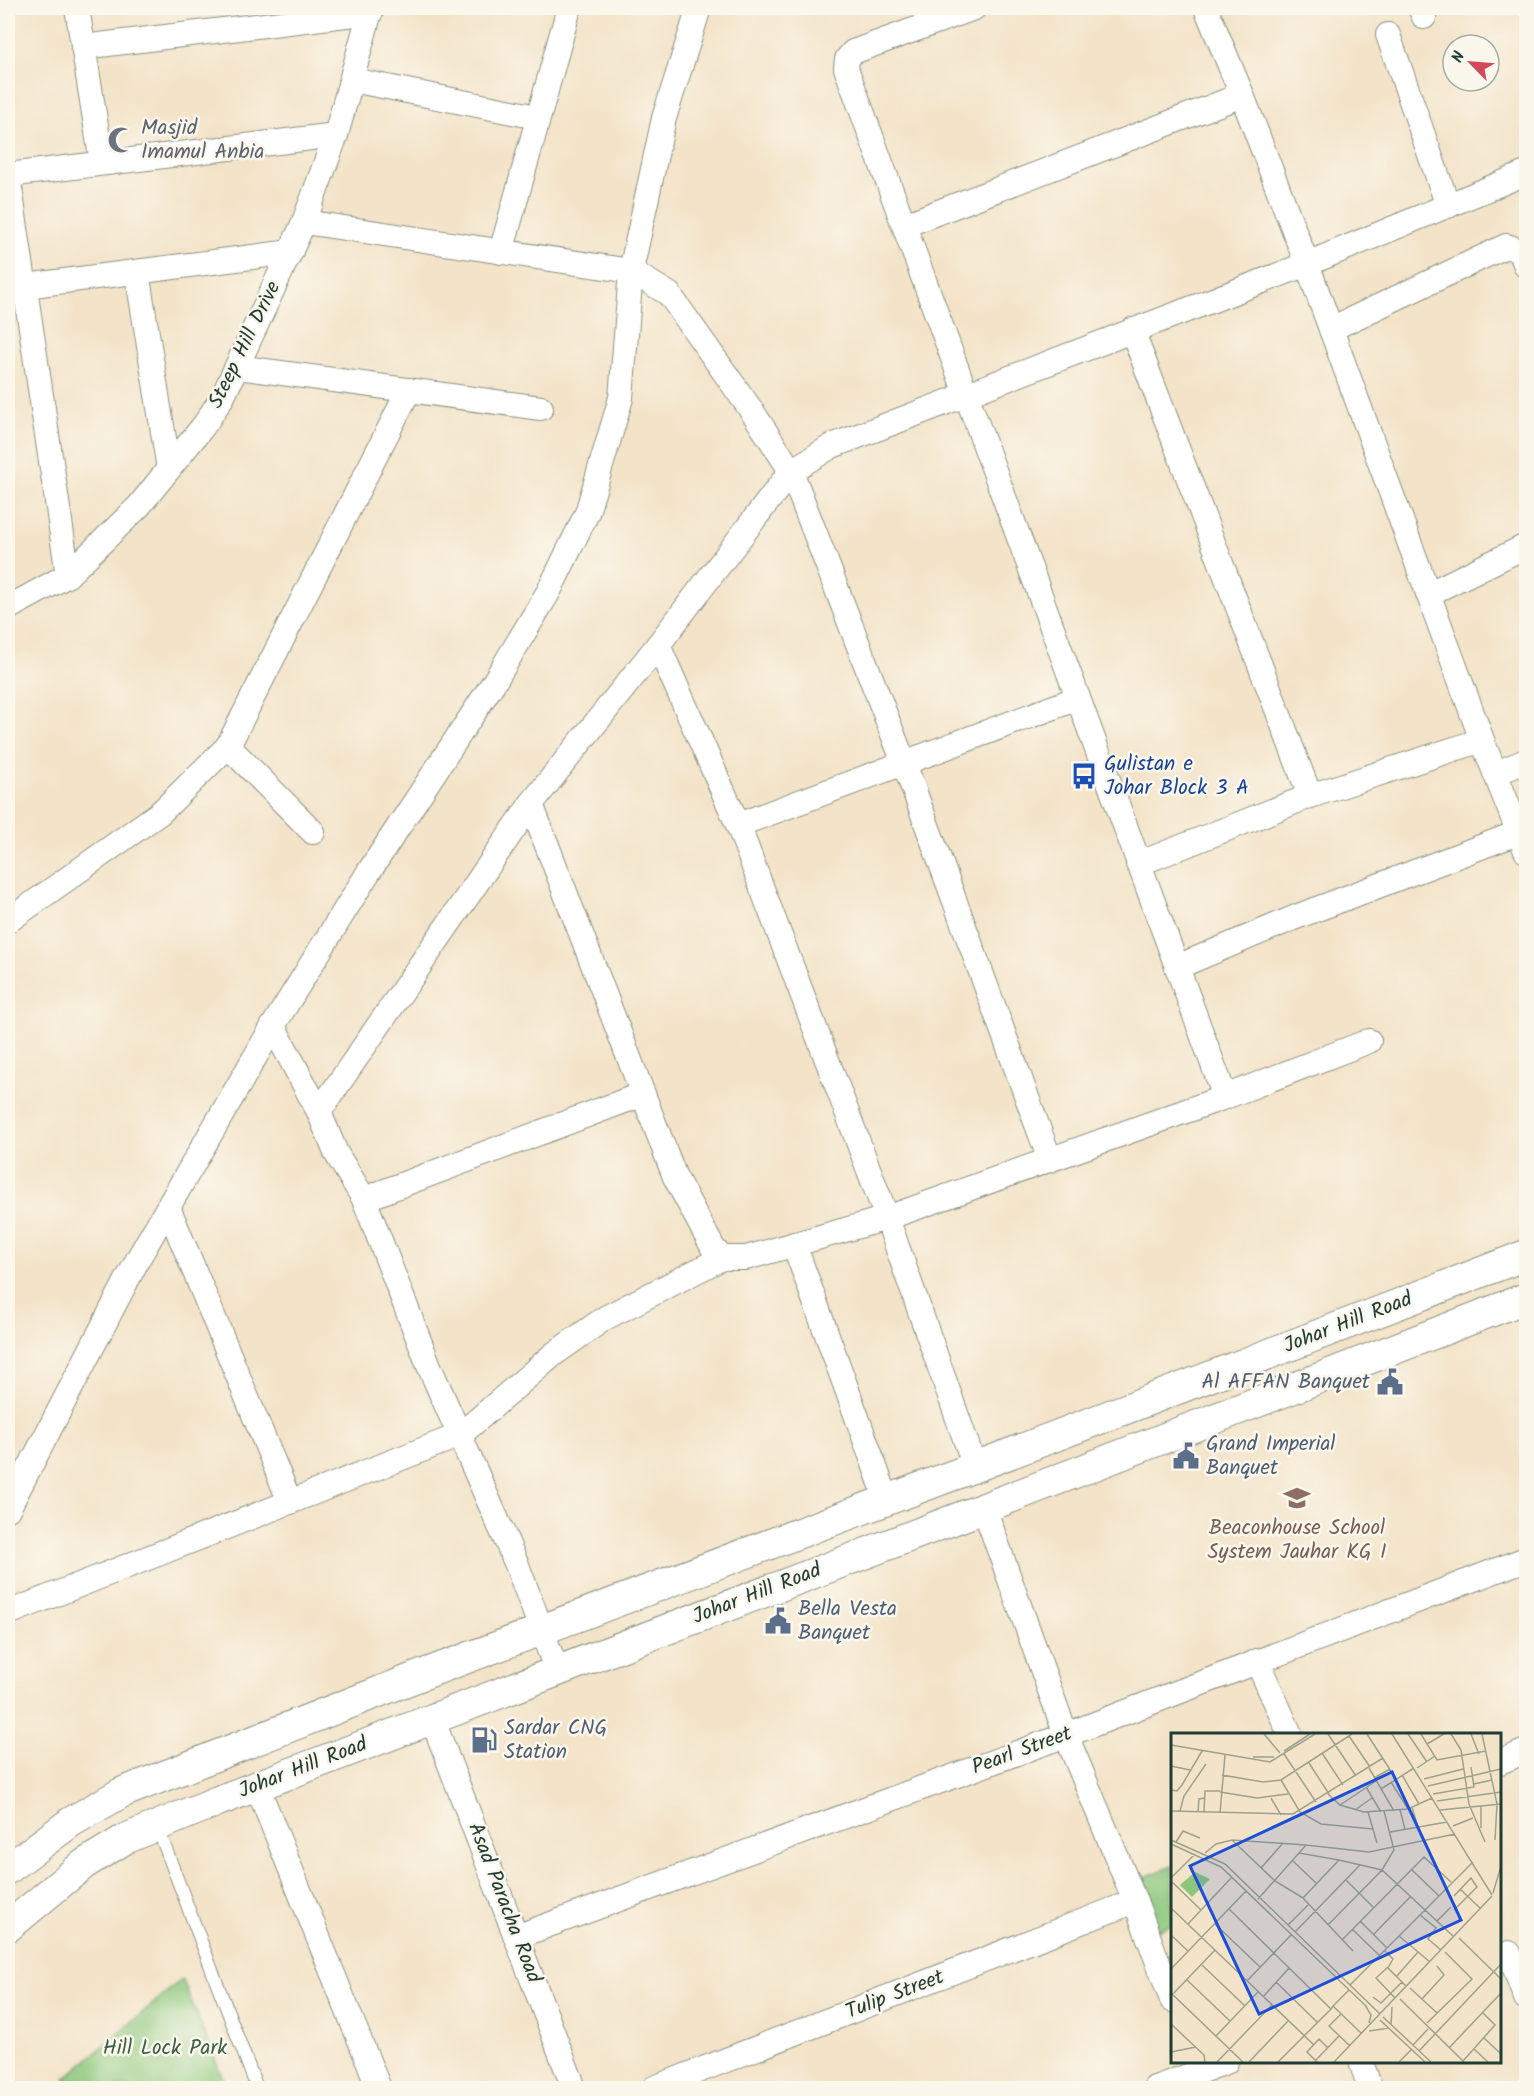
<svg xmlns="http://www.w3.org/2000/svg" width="1534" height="2096" font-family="Kalam,sans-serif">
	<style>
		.green { fill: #8cc77c; stroke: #568258; stroke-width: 1.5 }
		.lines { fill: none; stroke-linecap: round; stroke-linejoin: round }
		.service-casing { stroke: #89907e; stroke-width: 14 }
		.minor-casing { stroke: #89907e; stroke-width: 26 }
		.tertiary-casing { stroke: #89907e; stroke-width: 32 }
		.service { stroke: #fff; stroke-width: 12 }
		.minor { stroke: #fff; stroke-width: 24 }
		.tertiary { stroke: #fff; stroke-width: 30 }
		.labels { text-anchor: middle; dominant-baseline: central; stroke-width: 5; stroke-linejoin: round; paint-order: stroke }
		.worship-label { font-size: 21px; fill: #5b616d; stroke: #fbf7ec; text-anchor: start }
		.street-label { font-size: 21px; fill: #1f3d34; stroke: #fbf7ec }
		.transit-label { font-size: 21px; fill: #164399; stroke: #fbf7ec; text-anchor: start }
		.service-label { font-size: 21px; fill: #4e5e75; stroke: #fbf7ec; text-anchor: start }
		.education-label { font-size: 21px; fill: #785e54; stroke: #fbf7ec }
		.park-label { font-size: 21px; fill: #3a6046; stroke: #fbf7ec }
		.inset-road { fill: none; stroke: #9ea18d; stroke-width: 1.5 }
		.view { fill: #1d4ed8; fill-opacity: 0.15; stroke: #1d4ed8; stroke-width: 3 }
		.inset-edge { fill: none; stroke: #1f3d34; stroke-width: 3 }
	</style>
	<rect width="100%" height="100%" fill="#fbf7ec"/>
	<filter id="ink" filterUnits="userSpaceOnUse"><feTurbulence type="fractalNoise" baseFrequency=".0167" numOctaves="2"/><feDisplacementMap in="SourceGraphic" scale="12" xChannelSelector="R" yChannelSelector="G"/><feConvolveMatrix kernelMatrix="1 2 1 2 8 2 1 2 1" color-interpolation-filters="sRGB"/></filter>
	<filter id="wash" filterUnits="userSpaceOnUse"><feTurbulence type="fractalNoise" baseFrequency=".008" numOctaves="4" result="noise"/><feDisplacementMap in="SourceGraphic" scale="24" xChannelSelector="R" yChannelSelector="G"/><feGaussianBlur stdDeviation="1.35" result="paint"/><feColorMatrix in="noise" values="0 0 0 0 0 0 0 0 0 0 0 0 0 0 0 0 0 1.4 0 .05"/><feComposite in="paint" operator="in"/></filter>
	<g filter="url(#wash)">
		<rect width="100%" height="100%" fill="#f3e3c8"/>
		<g class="green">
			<path d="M1172,1866v59l-14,5 -18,-51z"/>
			<path d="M182,1979l45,109h-159l-3,-9z"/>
		</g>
	</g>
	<g filter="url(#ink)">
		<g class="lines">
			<g class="service-casing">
				<path id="service" d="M157,1826l100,262"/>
			</g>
			<g class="minor-casing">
				<g id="minor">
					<path d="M77,8l25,155"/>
					<path d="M974,8l-121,44 -6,7 -1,9 379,1029"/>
					<path d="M1206,8l36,87 65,169 175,476 44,111"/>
					<path d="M1420,8l4,9"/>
					<path d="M1388,35l60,171"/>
					<path d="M83,47l288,-35"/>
					<path d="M352,80l185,37"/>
					<path d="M8,175l60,400"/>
					<path d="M8,175l328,-40"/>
					<path d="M304,222l327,49 38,23 85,120 37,57 113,292 146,397"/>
					<path d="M905,225l337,-130"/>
					<path d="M501,252l68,-244"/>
					<path d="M137,272l32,197"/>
					<path d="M25,286l266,-34"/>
					<path d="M1331,329l175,-83c13,3 16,8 20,20"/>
					<path d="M1132,330l178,466"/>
					<path d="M237,367l304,41"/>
					<path d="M1428,594l98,-48"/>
					<path d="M8,608l60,-33 71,-69 66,-82 18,-28 81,-174 32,-87 35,-127"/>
					<path d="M658,645l80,180 149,393 88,249"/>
					<path d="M228,746l85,86"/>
					<path d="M1496,773l30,-12"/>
					<path d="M531,804l144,373 38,71 9,10h24l141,-40 338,-121 144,-56"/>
					<path d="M738,825l340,-127"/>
					<path d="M1138,864l172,-68 172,-56"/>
					<path d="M8,921l153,-109 67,-66 181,-356"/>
					<path d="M1177,967l119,-50 224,-85"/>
					<path d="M319,1112l-46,-86 95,-153 128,-194 53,-88 38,-78 34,-115 10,-127 33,-153 35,-110"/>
					<path d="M364,1199l279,-105"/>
					<path d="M168,1207l122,295"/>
					<path d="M794,1244l93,256"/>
					<path d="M984,1508l82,227 69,166 37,99"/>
					<path d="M8,1509l131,-252 134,-231"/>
					<path d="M8,1613l452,-178 94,-81 51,-36 117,-60"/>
					<path d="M1257,1661l33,73"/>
					<path d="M557,1671l-40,-106 -88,-199 -65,-167 -28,-46 -17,-41 212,-308 127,-159 133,-174 41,-25 475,-182 219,-91"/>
					<path d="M432,1718l142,370"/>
					<path d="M1500,1762l26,-11"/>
					<path d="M257,1786l122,302"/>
					<path d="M516,1937l550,-202 460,-176"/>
					<path d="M1509,1953l17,45"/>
					<path d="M1361,2062l9,26"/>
					<path d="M654,2088l481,-187"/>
					<path d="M1155,2088l71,-26"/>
				</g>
			</g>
			<g class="tertiary-casing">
				<g id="tertiary">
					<path d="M8,1869l63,-47 50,-29 298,-117 556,-209 551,-212"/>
					<path d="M8,1927l76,-63 41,-25 93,-38 766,-293 542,-210"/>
				</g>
			</g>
			<use href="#service" class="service"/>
			<use href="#minor" class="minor"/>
			<use href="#tertiary" class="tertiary"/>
		</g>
	</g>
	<defs>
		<g id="mosque-bare" transform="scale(2.07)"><path d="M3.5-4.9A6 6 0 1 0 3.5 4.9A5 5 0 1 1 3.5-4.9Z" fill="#6b7280" stroke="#fbf7ec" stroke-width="2.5" paint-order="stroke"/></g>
		<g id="bus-bare" transform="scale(2.07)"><path d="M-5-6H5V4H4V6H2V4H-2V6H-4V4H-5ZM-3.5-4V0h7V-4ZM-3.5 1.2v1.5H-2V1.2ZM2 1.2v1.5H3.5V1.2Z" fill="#1a4fb4" stroke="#fbf7ec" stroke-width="2.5" paint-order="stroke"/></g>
		<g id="civic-bare" transform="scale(2.07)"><path d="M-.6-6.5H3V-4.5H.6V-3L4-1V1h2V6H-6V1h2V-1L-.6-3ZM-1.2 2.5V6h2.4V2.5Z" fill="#5c6f8a" stroke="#fbf7ec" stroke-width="2.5" paint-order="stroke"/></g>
		<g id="school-bare" transform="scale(2.07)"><path d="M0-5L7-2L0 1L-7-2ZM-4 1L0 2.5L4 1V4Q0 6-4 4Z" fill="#8d6e63" stroke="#fbf7ec" stroke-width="2.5" paint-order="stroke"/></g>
		<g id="fuel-bare" transform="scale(2.07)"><path d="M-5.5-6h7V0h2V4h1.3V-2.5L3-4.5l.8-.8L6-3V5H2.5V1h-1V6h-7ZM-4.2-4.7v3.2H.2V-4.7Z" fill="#5c6f8a" stroke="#fbf7ec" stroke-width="2.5" paint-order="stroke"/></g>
	</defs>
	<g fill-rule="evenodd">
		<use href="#mosque-bare" x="121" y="140"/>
		<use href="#bus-bare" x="1084" y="776"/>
		<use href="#civic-bare" x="1390" y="1382"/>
		<use href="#civic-bare" x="1186" y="1456"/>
		<use href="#school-bare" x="1297" y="1498"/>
		<use href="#civic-bare" x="778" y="1621"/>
		<use href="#fuel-bare" x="484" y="1740"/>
	</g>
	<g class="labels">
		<g class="worship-label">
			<text x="141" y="128">Masjid<tspan x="141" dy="24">Imamul Anbia</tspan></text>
		</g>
		<g class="street-label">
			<text transform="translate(245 345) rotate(-64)">Steep Hill Drive</text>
			<text transform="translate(1348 1323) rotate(-21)">Johar Hill Road</text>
			<text transform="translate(757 1594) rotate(-21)">Johar Hill Road</text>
			<text transform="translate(1022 1751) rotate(-20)">Pearl Street</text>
			<text transform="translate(303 1768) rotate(-21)">Johar Hill Road</text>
			<text transform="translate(504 1903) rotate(69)">Asad Paracha Road</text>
			<text transform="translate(895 1995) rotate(-21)">Tulip Street</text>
		</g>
		<g class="transit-label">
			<text x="1104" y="764">Gulistan e<tspan x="1104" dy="24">Johar Block 3 A</tspan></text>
		</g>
		<g class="service-label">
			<text x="1370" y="1382" text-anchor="end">Al AFFAN Banquet</text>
			<text x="1206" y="1444">Grand Imperial<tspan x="1206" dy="24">Banquet</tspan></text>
			<text x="798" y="1609">Bella Vesta<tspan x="798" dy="24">Banquet</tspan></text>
			<text x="504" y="1728">Sardar CNG<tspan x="504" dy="24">Station</tspan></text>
		</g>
		<g class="education-label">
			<text x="1297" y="1528">Beaconhouse School<tspan x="1297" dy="24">System Jauhar KG I</tspan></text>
		</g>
		<g class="park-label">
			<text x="165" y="2048">Hill Lock Park</text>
		</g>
	</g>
	<g transform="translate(1171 1733)">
		<rect width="330" height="330" fill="#f3e3c8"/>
		<path d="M24,139l15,7 -18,18 -12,-12z" fill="#8cc77c"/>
		<path class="inset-road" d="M93,1l16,19M157,1l28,42M196,1l29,45M221,1l100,161M237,1l19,28M250,1l16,26 49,-9M280,1l10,16 8,54 16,38M300,1l8,20M311,1l15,70 -2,36M178,3l21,31M256,11l17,-10M0,12l99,17 45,-28M113,18l26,-17M151,20l21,32M113,21l32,48M82,24h21M138,30l20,31M0,33l19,4M198,35l25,43M246,35l18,-12M51,42l41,7 18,-2 71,-46M231,42l17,29M203,45l16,-9M253,46l39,-10M110,47l19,32 21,12 52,5M220,49l17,27M303,51l18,-4M257,53l73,-17M195,54l15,25M210,56l33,-21M0,57l6,1 5,-6 20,-34M49,59l37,6 31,-4M157,61l12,11 24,7 44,-3 24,-11M262,61l41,-7 -3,-20M100,65l10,17M266,68l64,-9M169,72l36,-24M310,73v22M241,74l6,20M184,77l17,-12M229,77l5,19M269,77l61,-6M0,78l122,3 90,-56M9,78l4,-15 22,-32M27,79l1,-13 6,-1M33,79l1,-21h15M197,79l9,31M49,80l5,-58M282,93l20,-8M219,99l57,-10M0,107l54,24 155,150M61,107l74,5M5,109l7,-11 17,7M0,111l50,23 146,140M34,120l11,-9 16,-4 43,41 28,17M128,120l7,-8 63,7 86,-18M168,127l-36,38 50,53M122,128l23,22M90,135l22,-25M240,136l28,27M0,145l24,-24M175,147l27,27M0,148l30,29M289,156l21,20M322,160l8,-27M283,163l17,-18 6,9 -23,23M87,166l41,-46 40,7 43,10 72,67M0,175l143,137M58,176l102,100 2,-3M249,182l16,13 -8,11 13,11M189,188l27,27M266,188l14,-14M17,191l44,-47M44,191l45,43M117,192l20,-20M157,192l54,-55 12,-20 -10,-39M181,196l28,27M124,199l65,-67M203,201l37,-38M0,202l17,16M228,203l31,26M288,205l42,41M171,207l82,-83 27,25M214,218l8,8 -5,9 18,18M31,232l43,41M217,234l-12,11 19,20M0,236l75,-78M225,244l22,-25M16,247l43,41M76,248l44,-46M105,249l41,40M179,252l123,-123M239,255l27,25M0,260l72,69M0,263l44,-46M92,264l26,-29M202,264l8,6 21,-21M229,266l64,63M251,266l22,-24 -7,-9M194,272l6,10 -2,8M162,273l28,27M162,273l16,-16M170,281l-12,12 21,20M212,284l48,45M209,287l45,42M256,290l45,-44 -27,-27M0,291l33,31 1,7M220,292l1,-18M198,298l20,-3M45,303l42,-44M313,305l17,16M242,312l15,-16M278,315l52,-55M303,316l14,13M248,318l82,-87M0,319l25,-5M145,327l23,-24M292,328l32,-36 -12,-12M46,329l55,-57M78,329l39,-41M107,329l53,-53M146,329l-10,-10 12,-13 9,9M163,329l158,-166M228,329l13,-13"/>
		<path class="view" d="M221,39l69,148 -202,94 -69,-148z"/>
		<rect width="330" height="330" class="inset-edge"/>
	</g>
	<rect width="1534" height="2096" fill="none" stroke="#fbf7ec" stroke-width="30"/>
	<g transform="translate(1471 63) rotate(295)"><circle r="28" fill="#fbf7ec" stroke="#a3ada2" stroke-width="1.5"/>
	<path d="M0-4.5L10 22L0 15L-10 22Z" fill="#d1495b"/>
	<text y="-9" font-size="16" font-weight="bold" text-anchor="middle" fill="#1f3d34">N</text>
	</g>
</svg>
